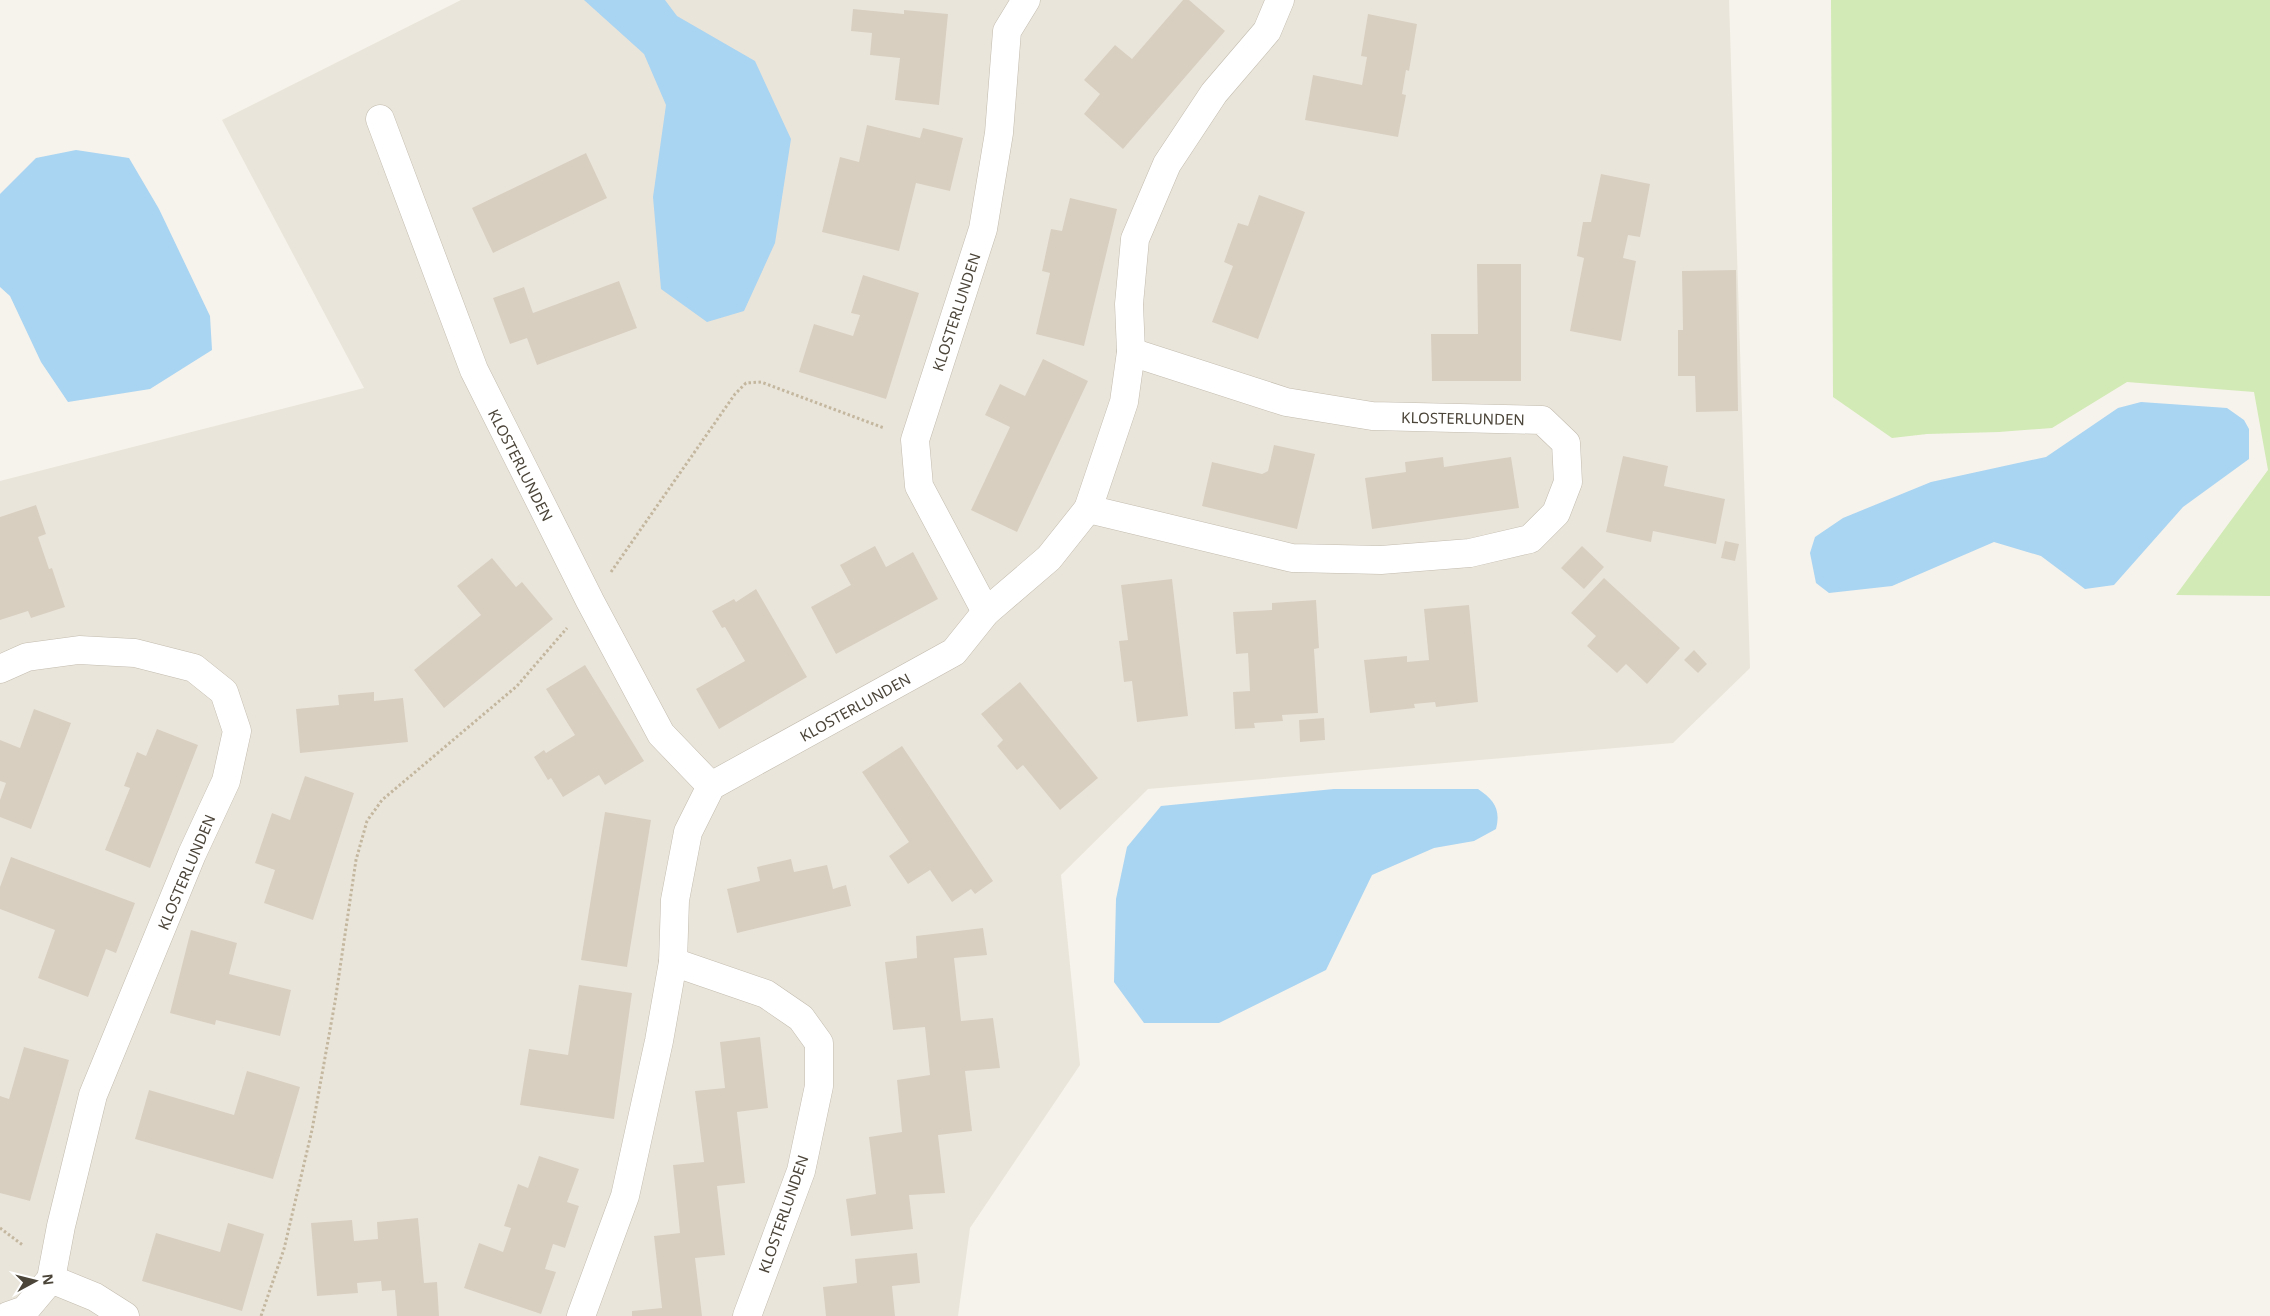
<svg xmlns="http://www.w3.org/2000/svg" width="2270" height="1316" font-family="'Noto Sans',sans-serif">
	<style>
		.residential { fill: #eae5da }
		.green { fill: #d2eab5 }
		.water { fill: #a9d4f2 }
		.building { fill: #d8cfc1 }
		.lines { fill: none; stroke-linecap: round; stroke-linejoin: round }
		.minor-casing { stroke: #c2bbae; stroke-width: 29 }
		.path { stroke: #c4b79f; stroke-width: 3; stroke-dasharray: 2.5 2.5; stroke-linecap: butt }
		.minor { stroke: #fff; stroke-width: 28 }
		.labels { text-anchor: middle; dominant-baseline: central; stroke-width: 5; stroke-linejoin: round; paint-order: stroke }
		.street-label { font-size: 15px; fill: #4b4439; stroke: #fff }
	</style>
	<rect width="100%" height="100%" fill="#f6f3ec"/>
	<path class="residential" d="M461,0h1268l21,668 -77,75 -525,46 -87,86 19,190 -110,163 -12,88h-958v-835l364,-93 -142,-268z"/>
	<path class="green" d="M1831,0h439v596l-94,-1 92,-125 -14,-78 -127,-10 -75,46 -53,4 -72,2 -35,4 -59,-41z"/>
	<g class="water">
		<path d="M584,0h81l12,16 78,45 36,78 -16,104 -31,68 -37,11 -46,-33 -8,-92 13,-92 -22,-51z"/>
		<path d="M76,150l53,8 30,51 51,107 2,34 -62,39 -82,13 -27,-40 -31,-66 -10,-9v-93l36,-36z"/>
		<path d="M2141,402l86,6 17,12 5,9v30l-66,48 -69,78 -29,4 -44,-33 -47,-14 -102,44 -63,7 -13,-10 -6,-30 5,-16 28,-19 88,-36 115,-25 72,-49z"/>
		<path d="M1334,789h144c16,11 23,20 18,40l-22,12 -40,7 -62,27 -46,95 -107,53h-75l-30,-41 2,-83 11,-52 34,-41z"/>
	</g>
	<g class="building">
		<path d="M1183,0h6l36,31 -102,118 -39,-35 16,-20 -16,-14 31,-35 17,14z"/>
		<path d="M853,9l51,5v-4l44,4 -9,91 -44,-5 5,-42 -30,-3 2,-22 -21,-2z"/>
		<path d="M1368,14l49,10 -8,47 -3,-1 -4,24 4,1 -8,42 -93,-17 8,-45 49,10 5,-28 -6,-1z"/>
		<path d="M867,125l53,13 3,-10 40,10 -13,53 -34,-8 -17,68 -77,-19 18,-75 19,5z"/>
		<path d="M586,153l21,45 -114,55 -21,-45z"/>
		<path d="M1601,174l49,10 -10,53 -12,-2 -5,23 13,3 -15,80 -51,-10 14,-73 -7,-2 6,-34h8z"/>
		<path d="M1259,195l46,17 -47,127 -46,-17 21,-56 -9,-4 14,-39 10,3z"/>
		<path d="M1070,198l47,11 -33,137 -48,-12 14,-61 -8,-2 9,-42 11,2z"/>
		<path d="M1477,264h44v117h-89l-1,-47h47z"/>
		<path d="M1736,270l2,141 -42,1 -1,-36h-17v-46h5l-1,-59z"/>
		<path d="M863,275l56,18 -33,106 -87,-27 15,-48 39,12 7,-21 -9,-2z"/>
		<path d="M619,281l18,47 -100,37 -10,-27 -17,6 -17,-46 31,-11 9,26z"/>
		<path d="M1043,359l45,22 -71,151 -46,-22 39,-83 -25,-12 15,-31 25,12z"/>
		<path d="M1274,445l41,9 -18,75 -95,-23 10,-44 50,12 6,-3z"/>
		<path d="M1623,456l45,10 -4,20 61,13 -9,45 -63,-13 -2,11 -45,-10z"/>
		<path d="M1443,457l1,10 67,-10 8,51 -147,21 -7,-51 41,-6 -1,-10z"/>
		<path d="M36,505l10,29 -8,3 11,32 3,-1 13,39 -34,11 -3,-7 -28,9v-103z"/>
		<path d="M1725,541l14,3 -4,17 -14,-3z"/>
		<path d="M875,546l11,21 27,-15 25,47 -102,55 -25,-47 40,-22 -11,-20z"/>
		<path d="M1582,546l22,21 -20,22 -23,-21z"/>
		<path d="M492,558l24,29 6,-5 31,37 -109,89 -30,-38 67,-55 -24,-29z"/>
		<path d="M1604,578l76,70 -33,36 -21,-20 -9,9 -30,-27 9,-10 -25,-23z"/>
		<path d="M1172,579l16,137 -51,6 -5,-41 -8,1 -5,-41 9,-1 -7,-55z"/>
		<path d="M756,589l51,88 -88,52 -23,-40 49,-28 -20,-34 -3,1 -10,-17 22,-12 2,3z"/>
		<path d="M1316,600l3,48 -5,1 4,64 -36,2 1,6 -29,2 1,5 -20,1 -2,-37 17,-1 -2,-38 -12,1 -3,-42 39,-2v-7z"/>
		<path d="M1469,605l9,97 -42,5 -1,-5 -21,2 1,4 -45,5 -6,-53 43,-4v6l22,-2 -5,-51z"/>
		<path d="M1694,650l13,14 -9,9 -14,-13z"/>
		<path d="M585,665l59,96 -39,24 -6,-10 -36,22 -12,-19 -3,2 -14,-23 10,-7 2,3 29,-18 -29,-46z"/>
		<path d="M1020,682l78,96 -38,32 -37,-45 -6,5 -20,-24 6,-6 -22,-26z"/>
		<path d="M374,692v9l29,-3 5,44 -108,11 -4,-44 43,-4 -1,-10z"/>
		<path d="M34,709l37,14 -40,106 -31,-12v-17l6,-17 -6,-2v-41l20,8z"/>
		<path d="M1324,718l1,22 -25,2 -1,-22z"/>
		<path d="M157,729l41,16 -48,123 -45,-18 25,-62 -6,-2 13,-34 9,4z"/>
		<path d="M902,746l91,135 -18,13 -4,-5 -19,13 -22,-32 -22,14 -19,-28 20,-14 -47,-70z"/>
		<path d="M305,776l49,17 -41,127 -49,-17 11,-33 -20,-7 17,-50 18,7z"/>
		<path d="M605,812l46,8 -24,147 -46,-7z"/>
		<path d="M11,857l124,46 -19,50 -10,-4 -18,48 -50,-19 17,-48 -55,-21v-22z"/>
		<path d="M791,859l3,13 33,-7 6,24 13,-4 5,21 -114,27 -10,-44 33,-8 -3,-14z"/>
		<path d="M983,928l4,27 -33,3 7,63 32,-3 7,50 -35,3 7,60 -34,4 7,58 -36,2 4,34 -62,7 -5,-37 30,-5 -7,-57 33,-5 -5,-52 33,-5 -5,-48 -32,3 -8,-68 32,-4 -1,-22z"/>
		<path d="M191,930l46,13 -8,31 62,16 -11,46 -64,-16 -1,5 -45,-12z"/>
		<path d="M579,985l53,8 -18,126 -94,-14 9,-56 39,6z"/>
		<path d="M760,1037l8,71 -31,4 8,71 -28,3 8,69 -30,3 7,58h-70v-5l30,-3 -8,-72 26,-3 -7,-68 31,-3 -9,-71 30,-3 -5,-46z"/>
		<path d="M24,1047l45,13 -39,141 -30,-8v-97l9,3z"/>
		<path d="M247,1071l53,16 -27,92 -138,-40 14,-49 85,25z"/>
		<path d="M539,1156l40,13 -12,33 12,4 -14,42 -12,-4 -8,25 11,3 -15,42 -77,-26 15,-45 24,9 8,-24 -7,-2 14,-42 10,4z"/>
		<path d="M418,1218l6,65 13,-1 2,34h-42l-2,-26 -13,1 -1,-10 -24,2 1,10 -41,3 -6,-73 41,-3 2,21 24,-2 -1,-17z"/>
		<path d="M228,1223l36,11 -22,77 -100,-30 14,-48 64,19z"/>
		<path d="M917,1253l3,30 -28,3 3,30h-69l-3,-29 34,-4 -2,-24z"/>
	</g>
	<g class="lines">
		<g class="minor-casing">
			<g id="minor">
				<path d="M380,119l94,251 116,231 71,133 50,52"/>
				<path d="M1088,509l204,49 89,2 89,-7 60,-14 26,-26 12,-31 -2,-39 -24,-23 -170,-4 -86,-14 -155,-50"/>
				<path d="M986,612l-67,-126 -4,-46 68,-211 16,-96 8,-102 19,-31"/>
				<path d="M0,669l27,-12 52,-7 56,3 59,15 30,24 13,39 -11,50 -34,73 -99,241 -32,131 -10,53 -26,31 -17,6"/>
				<path d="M673,962l93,32 35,24 18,25v43l-18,85 -54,145"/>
				<path d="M51,1279l44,18 30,19"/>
				<path d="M581,1316l44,-120 34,-155 14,-79 2,-62 13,-68 23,-46 243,-134 32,-40 63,-54 39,-49 36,-107 7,-50 -2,-48 6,-65 32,-75 47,-71 53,-62 13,-31"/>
			</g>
		</g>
		<g class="path">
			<path d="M611,572l124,-178 11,-11 15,-1 123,46"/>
			<path d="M0,1228l24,18"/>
			<path d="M261,1316l23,-67 28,-119 23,-128 21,-142 11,-39 15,-21 135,-114 50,-58"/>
		</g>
		<use href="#minor" class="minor"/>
	</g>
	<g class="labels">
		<g class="street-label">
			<text transform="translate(956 312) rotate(-72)">KLOSTERLUNDEN</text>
			<text transform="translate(1463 418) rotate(1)">KLOSTERLUNDEN</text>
			<text transform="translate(521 465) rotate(63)">KLOSTERLUNDEN</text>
			<text transform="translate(855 707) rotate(-29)">KLOSTERLUNDEN</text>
			<text transform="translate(186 872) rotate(-67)">KLOSTERLUNDEN</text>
			<text transform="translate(783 1214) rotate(-71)">KLOSTERLUNDEN</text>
		</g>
	</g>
	<g transform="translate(35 1281) rotate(83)" stroke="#ffffff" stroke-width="4" paint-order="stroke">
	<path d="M0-4L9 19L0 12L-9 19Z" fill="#4b4439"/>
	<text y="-8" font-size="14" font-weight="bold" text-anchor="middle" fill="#4b4439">N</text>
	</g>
</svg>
